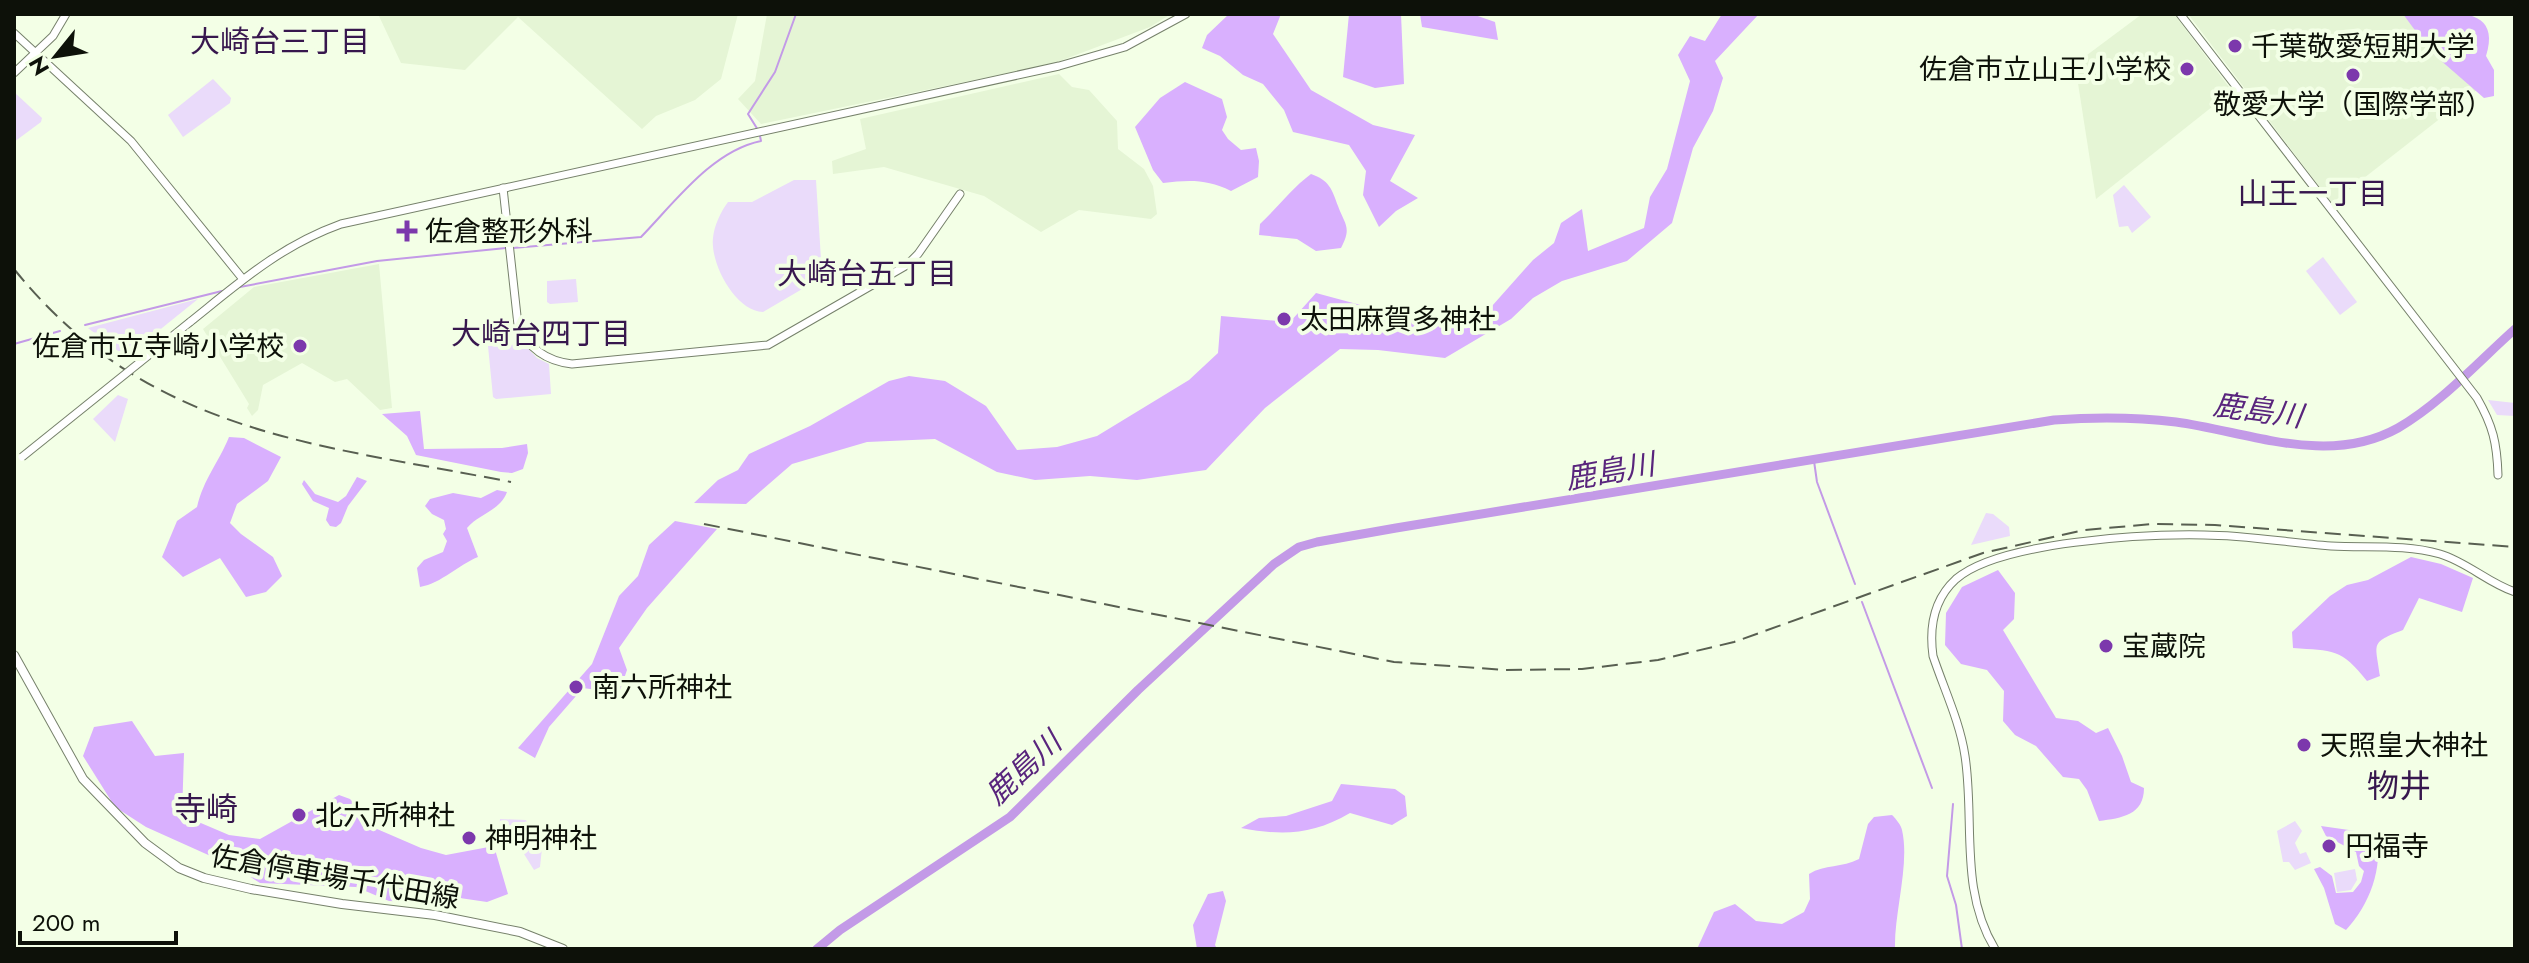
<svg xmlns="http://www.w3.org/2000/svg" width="2529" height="963" font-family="Jost,'Noto Sans JP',sans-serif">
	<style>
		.built { fill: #e5f5d5 }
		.green { fill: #eadbfa }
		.forest { fill: #d9b0fe }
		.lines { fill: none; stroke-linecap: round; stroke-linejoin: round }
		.stream { stroke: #c39ae7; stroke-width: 2 }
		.river { stroke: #c39ae7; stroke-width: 9 }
		.tertiary-casing { stroke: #76816b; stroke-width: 9 }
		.secondary-casing { stroke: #76816b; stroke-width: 10 }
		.tertiary { stroke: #fff; stroke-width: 7 }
		.secondary { stroke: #fff; stroke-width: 8 }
		.rail { stroke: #585f51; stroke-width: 2; stroke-dasharray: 16 8; stroke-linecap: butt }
		.tertiary-bridge-casing { stroke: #76816b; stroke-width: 9; stroke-linecap: butt }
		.tertiary-bridge { stroke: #fff; stroke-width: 7 }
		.poi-dot { fill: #7c38ac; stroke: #f3ffe6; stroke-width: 3 }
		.labels { text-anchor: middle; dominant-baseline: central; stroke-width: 8; stroke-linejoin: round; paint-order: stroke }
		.poi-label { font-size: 28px; fill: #0d1109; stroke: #f3ffe6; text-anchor: start }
		.street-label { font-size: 28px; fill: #0d1109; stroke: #f3ffe6 }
		.neighbourhood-label { font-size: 30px; fill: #37174e; stroke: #f3ffe6 }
		.water-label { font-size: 30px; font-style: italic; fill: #59257d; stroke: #f3ffe6 }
		.quarter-label { font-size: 32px; fill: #37174e; stroke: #f3ffe6 }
	</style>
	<rect width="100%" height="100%" fill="#f3ffe6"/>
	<g class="built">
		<path d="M378,14h360l-17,65 -26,21 -39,16 -14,13 -124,-112 -53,53 -64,-7z"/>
		<path d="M767,14h404l-21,13 -98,37 -291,60 -23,-25 17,-18z"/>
		<path d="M2142,14h32l58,77 -136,108 -21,-135z"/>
		<path d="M2188,14h218l77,71 -151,118z"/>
		<path d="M1059,74l13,13 17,3 28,31 1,28 26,20 9,17 4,28 -6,5 -72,-9 -38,22 -57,-36 -100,-29 -51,7 -1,-13 34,-12 -6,-30z"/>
		<path d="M379,264l13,144 -12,2 -33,-31 -12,3 -33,-19 -39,22 -5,25 -6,6 -5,-8 2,-4 -46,-75 51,-42z"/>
	</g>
	<g class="green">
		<path d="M213,79l18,19 -1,5 -47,34 -15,-22z"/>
		<path d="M14,92l28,26 -1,4 -27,20z"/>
		<path d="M794,180h22l6,95 -1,3 -58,34c-28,-1 -53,-49 -50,-74 1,-12 8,-27 15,-36h24z"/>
		<path d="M2124,185l27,32 -19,16 -4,-7 -9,1 -6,-32z"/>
		<path d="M2323,257l34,45 -17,13 -34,-44z"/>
		<path d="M576,279l2,23 -28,2 -3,-2v-21z"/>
		<path d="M198,299l-72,58 -38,-29z"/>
		<path d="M524,344l13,14 12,6 2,30 -55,5 -3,-2 -5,-51z"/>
		<path d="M118,395l10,4 -13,43 -22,-23z"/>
		<path d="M2488,400l27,3v13l-18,-1z"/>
		<path d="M1986,513l7,1 16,13 1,9 -39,9z"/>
		<path d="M500,819l26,1 16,28 -2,19 -6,3 -20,-32 -9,-2 -6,-7z"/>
		<path d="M2295,821l7,10 -7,12 5,11 6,-2 5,11 -16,7 -6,-8h-6l-6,-31z"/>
		<path d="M2355,869l2,11 -6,10 -14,2 -3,-19z"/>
	</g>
	<g class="forest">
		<path d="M1229,14h52l-8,20 38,56 62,35 42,10 -25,46 28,17 -22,13 -17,16 -16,-32 3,-24 -17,-26 -56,-13 -9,-22 -21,-26 -20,-9 -23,-19 -18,-8 5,-13z"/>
		<path d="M1349,14h52l3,70 -29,4 -32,-11z"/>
		<path d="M1420,14h52l23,8 3,18 -76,-13z"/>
		<path d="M1722,14h37l-44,47 8,17 -10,33 -20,37 -21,75 -45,38 -65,20 -29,17 -22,21 -66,39 -67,-8 -38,-1 -75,59 -59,62 -69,10 -47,-4 -55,4 -38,-8 -62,-33 -68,3 -75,22 -46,40 -52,-1 24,-23 20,-10 11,-16 61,-28 79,-45 20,-5 36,5 41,25 31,44 40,-3 40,-11 92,-56 29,-27 3,-37 69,6 26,-29 89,24 50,-1 37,-10 41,-46 21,-17 7,-20 21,-14 6,42 56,-23 6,-31 17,-28 23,-88 -12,-26 12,-19 15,5z"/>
		<path d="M2403,14c36,0 101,-14 83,42l8,14v26l-10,2 -53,-46z"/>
		<path d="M1185,82l37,17 5,18 -5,13 6,9 13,11 15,-2 3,13 -1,16 -27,14c-24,-12 -42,-11 -68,-8l-10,-13 -18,-43 25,-29z"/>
		<path d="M1311,174c18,6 21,15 27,32 7,19 14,21 3,42l-25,3 -19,-12 -38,-4 1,-11c18,-17 32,-36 51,-50z"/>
		<path d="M420,411l4,38 78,-1 25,-4 1,9 -5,16 -11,4 -11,-1 -85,-17 -9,-19 -25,-22z"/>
		<path d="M229,437l15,1 37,19 -13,24 -31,23 -7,19 11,11 32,23 9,19 -16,16 -20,5 -26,-39 -37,19 -21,-20 15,-36 20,-14c7,-29 21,-43 32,-70z"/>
		<path d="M357,477l10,4 -19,25 -7,17 -5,4 -6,-1 -4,-6 3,-12 -16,-7 -11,-17 2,-4 11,14 23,8 8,-6z"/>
		<path d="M497,490l10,2c-7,19 -27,21 -40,36l11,29c-20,8 -36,26 -58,30l-3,-19 7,-8 19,-8 4,-11 -4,-7 3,-5 -2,-9 -12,-6 -7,-8 5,-7 23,-6 28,5z"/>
		<path d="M675,521l42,8 -70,79 -28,40 8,22 -8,23 -36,-5 -34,39 -14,31 -17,-10 74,-84 27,-68 19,-20 11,-31z"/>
		<path d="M2411,557l30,7 32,14 -11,34 -43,-14 -16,32c-34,13 -27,13 -23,46l-13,5c-26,-33 -34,-30 -74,-33l-1,-16 38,-36 17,-11 21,-5z"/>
		<path d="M1998,570l17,23 -1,26 -11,11 53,88 22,3 18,12 12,-5 14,28 9,26 13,6c0,27 -22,30 -45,33l-12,-31 -8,-11 -16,-2 -27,-31 -21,-11 -12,-14 1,-30 -17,-21 -26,-6 -16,-19 1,-32 16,-26z"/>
		<path d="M132,721l23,35 29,-3 -2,62 47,20 31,4 79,-44 11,4 27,30 44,19 25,7 48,-9 14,48 -21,8 -34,-5 -40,5 -24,-1 -33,-14 -96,-4 -25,-16 -89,-40 -31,-20 -32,-51 11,-29z"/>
		<path d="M1341,784l54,5 10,7 2,20 -15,9 -42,-12c-38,22 -67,23 -109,15l18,-10 27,-2 46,-15z"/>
		<path d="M1892,815c4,4 9,10 10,15 8,34 -8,83 -7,119h-198l17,-37 21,-8 21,17 26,3 22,-12 6,-13 -1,-25c16,-10 33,-6 50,-15l9,-35 6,-7z"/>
		<path d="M2321,826l42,6 10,8 3,-6c8,33 -7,72 -30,96l-11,-6 -11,-36 -10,-19 6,-2 12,9 4,17 17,-1 8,-10 3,-11 -5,-5 -3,-14 -30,-16z"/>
		<path d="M1223,891l3,10 -11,44 2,4h-20l-4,-24 15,-31z"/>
	</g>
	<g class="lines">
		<g class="stream">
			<path d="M758,130l-10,-16 27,-42 21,-58"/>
			<path d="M513,248l128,-11c34,-35 71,-86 120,-96l-1,-5"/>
			<path d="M240,287l137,-26 129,-13"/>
			<path d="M85,325l137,-34"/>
			<path d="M14,344l46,-13"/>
			<path d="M1814,461l3,21 38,102"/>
			<path d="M1862,602l70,186"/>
			<path d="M1953,804l-6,72 9,29 6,44"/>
		</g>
		<path class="river" d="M817,949l23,-19 170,-113 128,-127 136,-126 25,-17 18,-5 79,-14 658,-108c41,-3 81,-3 122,2 73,10 152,45 222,6 43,-25 80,-66 117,-99"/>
		<g class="tertiary-casing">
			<g id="tertiary">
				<path d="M2180,14l297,384c16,28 20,45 21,77"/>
				<path d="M14,33l117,108 111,137"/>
				<path d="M14,73l39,-37 13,-22"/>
				<path d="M503,188l15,137c10,23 28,36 54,39l196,-19 139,-80 11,-11 42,-60"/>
				<path d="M190,322c50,-40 90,-76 151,-98l718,-158 66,-19 61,-33"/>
				<path d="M1995,949c-36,-59 -20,-128 -30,-193 -5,-34 -21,-67 -32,-100 -4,-29 0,-56 23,-77 44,-38 190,-45 248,-44 42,0 85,8 127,11 36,2 74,-2 109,8 27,8 48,29 75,38"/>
			</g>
		</g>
		<g class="secondary-casing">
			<path id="secondary" d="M14,655l69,124 62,64 34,25 25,10 47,11 91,15 93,11 85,17 43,17"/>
		</g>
		<use href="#tertiary" class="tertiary"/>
		<use href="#secondary" class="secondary"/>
		<g class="rail">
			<path d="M14,269c134,166 304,175 497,213"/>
			<path d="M704,524l690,138 111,8 77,-1 76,-9 76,-18 249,-89 101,-23 69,-6 62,1 300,22"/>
		</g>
		<g class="tertiary-bridge-casing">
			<path id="tertiary-bridge" d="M22,457l168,-135"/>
		</g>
		<use href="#tertiary-bridge" class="tertiary-bridge"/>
	</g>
	<g class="poi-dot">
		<circle cx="2235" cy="46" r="8"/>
		<circle cx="2187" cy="69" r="8"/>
		<circle cx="2353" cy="75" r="8"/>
		<path d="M403 219h8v8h8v8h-8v8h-8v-8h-8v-8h8z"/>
		<circle cx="1284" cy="319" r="8"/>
		<circle cx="300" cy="346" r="8"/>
		<circle cx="2106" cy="646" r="8"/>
		<circle cx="576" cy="687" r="8"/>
		<circle cx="2304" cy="745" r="8"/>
		<circle cx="299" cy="815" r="8"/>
		<circle cx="469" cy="838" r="8"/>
		<circle cx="2329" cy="846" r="8"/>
	</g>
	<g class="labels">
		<g class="poi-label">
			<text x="2251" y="46">千葉敬愛短期大学</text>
			<text x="2171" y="69" text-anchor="end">佐倉市立山王小学校</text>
			<text x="2353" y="104" text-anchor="middle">敬愛大学（国際学部）</text>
			<text x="425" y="231">佐倉整形外科</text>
			<text x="1300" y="319">太田麻賀多神社</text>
			<text x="284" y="346" text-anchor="end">佐倉市立寺崎小学校</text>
			<text x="2122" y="646">宝蔵院</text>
			<text x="592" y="687">南六所神社</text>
			<text x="2320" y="745">天照皇大神社</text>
			<text x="315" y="815">北六所神社</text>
			<text x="485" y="838">神明神社</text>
			<text x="2345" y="846">円福寺</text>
		</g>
		<g class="street-label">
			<text transform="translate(335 877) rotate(10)">佐倉停車場千代田線</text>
		</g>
		<g class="neighbourhood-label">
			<text x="280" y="41">大崎台三丁目</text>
			<text x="2313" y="193">山王一丁目</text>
			<text x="867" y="273">大崎台五丁目</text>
			<text x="541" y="333">大崎台四丁目</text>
		</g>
		<g class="water-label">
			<text transform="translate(2258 410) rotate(8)">鹿島川</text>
			<text transform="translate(1610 471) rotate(-10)">鹿島川</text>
			<text transform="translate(1023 768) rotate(-43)">鹿島川</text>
		</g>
		<g class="quarter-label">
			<text x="2399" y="786">物井</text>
			<text x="206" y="809">寺崎</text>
		</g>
	</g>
	<rect width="2529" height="963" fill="none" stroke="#0d1109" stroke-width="32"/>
	<g transform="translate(56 56) rotate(240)" stroke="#f3ffe6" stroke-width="6" paint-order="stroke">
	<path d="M0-6L14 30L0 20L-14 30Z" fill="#0d1109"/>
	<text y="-12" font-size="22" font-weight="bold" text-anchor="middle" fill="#0d1109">N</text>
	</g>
	<path d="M20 931v12h156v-12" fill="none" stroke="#0d1109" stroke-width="4"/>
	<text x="32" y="931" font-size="24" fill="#0d1109" stroke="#f3ffe6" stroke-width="6" paint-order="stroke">200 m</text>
</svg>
